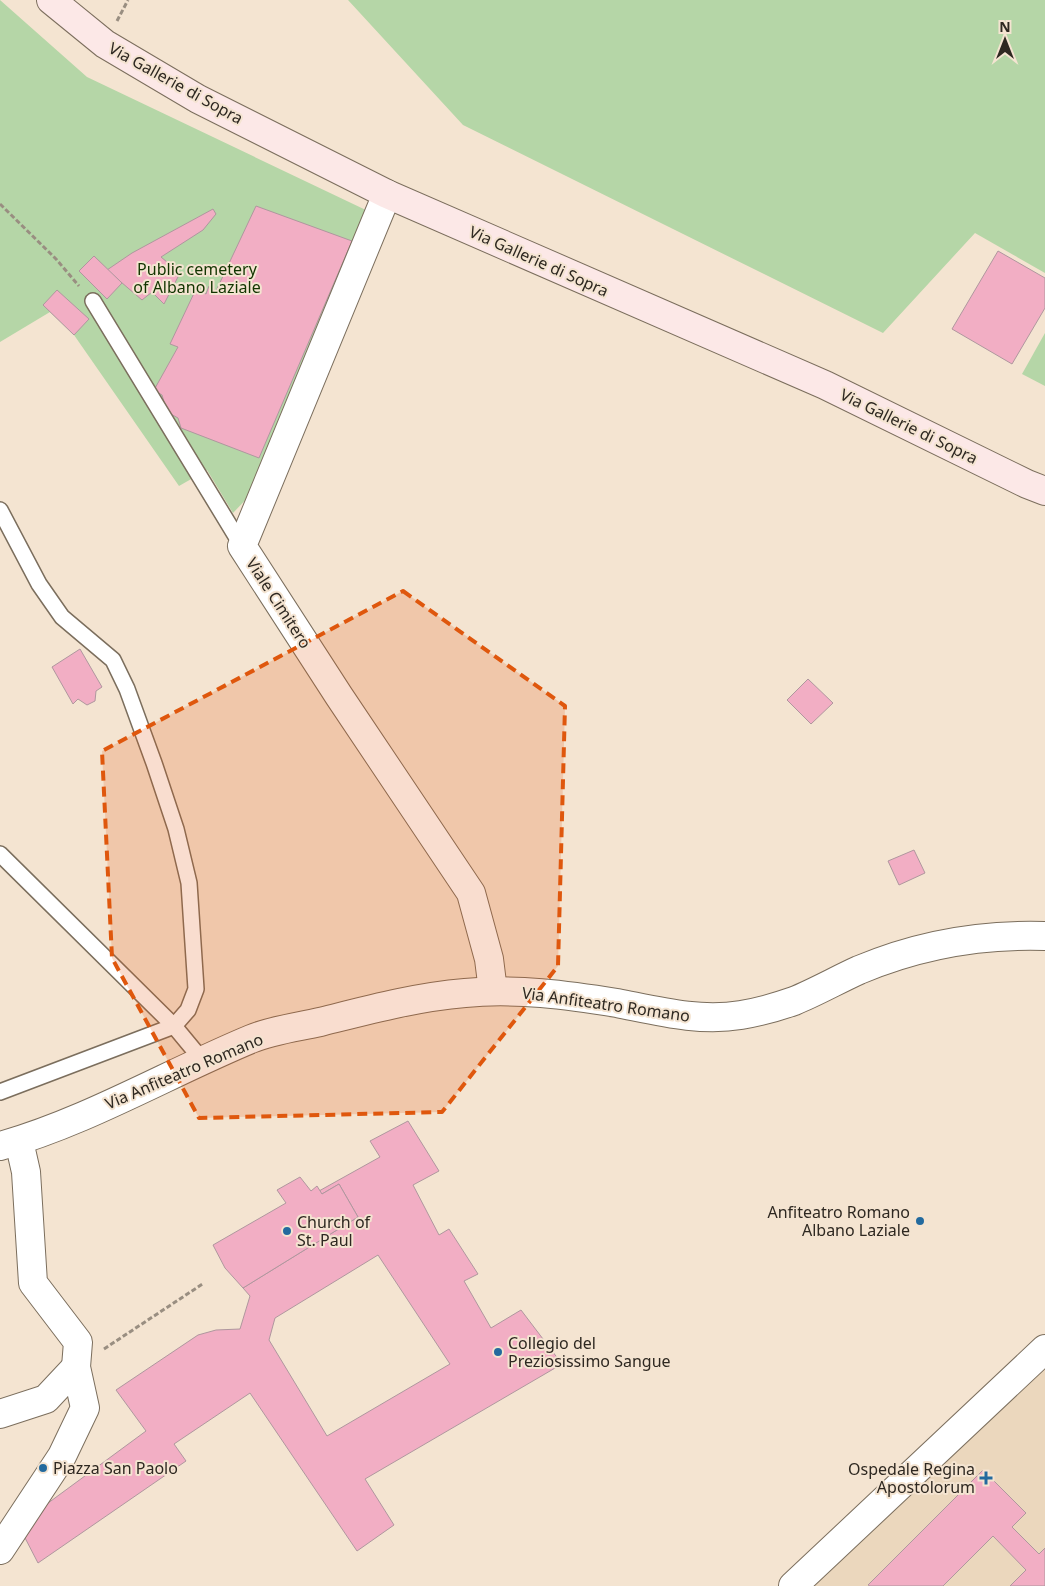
<svg xmlns="http://www.w3.org/2000/svg" width="1045" height="1586" font-family="'Noto Sans',sans-serif">
	<style>
		.built { fill: #ebd7bd }
		.green { fill: #b5d6a7 }
		.building { fill: #f2aec4; stroke: #af979e; fill-rule: evenodd }
		.lines { fill: none; stroke-linecap: round; stroke-linejoin: round }
		.lane-casing { stroke: #7b6e5d; stroke-width: 18 }
		.street-casing { stroke: #7b6e5d; stroke-width: 30 }
		.secondary-casing { stroke: #7b6e5d; stroke-width: 30 }
		.path { stroke: #998e81; stroke-width: 3; stroke-dasharray: 5 2.5; stroke-linecap: butt }
		.lane { stroke: #fff; stroke-width: 15 }
		.street { stroke: #fff; stroke-width: 28 }
		.secondary { stroke: #fce8e7; stroke-width: 28 }
		.marked { fill: #df570d; fill-opacity: 0.2; stroke: #df570d; stroke-width: 4; stroke-dasharray: 10 6; stroke-linejoin: round }
		.poi-dot { fill: #236a9e; stroke: #f4e4d1; stroke-width: 2 }
		.labels { text-anchor: middle; dominant-baseline: central; stroke-width: 4; stroke-linejoin: round; paint-order: stroke }
		.street-label { font-size: 16px; fill: #2e2821; stroke: #f4e4d1 }
		.park-label { font-size: 16px; fill: #123500; stroke: #f4e4d1 }
		.poi-label { font-size: 16px; fill: #2e2821; stroke: #f4e4d1; text-anchor: start }
	</style>
	<rect width="100%" height="100%" fill="#f4e4d1"/>
	<path class="built" d="M1045,1369v217h-237z"/>
	<g class="green">
		<path d="M0,0l87,77 283,135 -117,280 -20,21 -26,-43 -28,16 -105,-151 -24,-23 -50,30z"/>
		<path d="M348,0h697v273l-70,-40 -92,100 -420,-208z"/>
		<path d="M1045,333v53l-23,-12z"/>
	</g>
	<g class="building">
		<path d="M256,206l96,35 -93,217 -78,-30 -3,-10 -11,-6 -5,-17 -8,-5 24,-43 -8,-3 26,-55 10,5 3,-8 7,5z"/>
		<path d="M213,209l3,5 -13,16 -42,27 19,16 -16,31 -12,-12 -10,8 -35,-30 25,-17z"/>
		<path d="M998,251l47,27v30l-33,56 -60,-35z"/>
		<path d="M94,256l28,27 -15,16 -28,-28z"/>
		<path d="M57,290l32,29 -15,16 -31,-30z"/>
		<path d="M80,649l22,38 -6,4 -1,10 -8,4 -9,-6 -5,5 -21,-37z"/>
		<path d="M808,679l25,24 -22,21 -24,-24z"/>
		<path d="M914,850l11,23 -26,12 -11,-24z"/>
		<path d="M408,1121l31,50 -26,14 26,50 10,-6 29,45 -14,7 27,47 30,-18 41,54 -197,115 29,46 -37,26 -107,-158 -76,51 12,17 -148,102 -15,-29 17,-25 106,-78 -30,-41 82,-55 18,-5 24,-1 10,-33 -7,-8 115,-71 -19,-33 -17,10 -3,-3 61,-34 -10,-16zM378,1255l72,109 -123,72 -58,-96 6,-22z"/>
		<path d="M300,1177l11,14 6,-5 5,8 17,-10 19,33 -115,71 -18,-20 -12,-23 73,-42 -9,-13z"/>
		<path d="M983,1470l43,43 -14,14 27,27 6,-6v38h-35l16,-16 -33,-34 -50,50h-73l-2,-1z"/>
	</g>
	<g class="lines">
		<g class="lane-casing">
			<g id="lane">
				<path d="M93,301l149,245"/>
				<path d="M0,510l39,74 23,33 51,43 14,29 27,74 22,66 13,54 7,106 -8,21 -14,16 -174,66"/>
				<path d="M0,854l174,172 29,35"/>
			</g>
		</g>
		<g class="street-casing">
			<g id="street">
				<path d="M387,194l-145,352 97,150 132,197 18,66 4,32"/>
				<path d="M0,1146c86,-24 169,-73 251,-107 21,-9 47,-12 69,-17 48,-12 96,-25 145,-29 50,-5 103,2 152,10 41,8 82,19 124,12 18,-3 36,-8 53,-14 22,-9 43,-21 65,-31 59,-25 121,-36 186,-34"/>
				<path d="M0,1414l46,-15 30,-32"/>
				<path d="M0,1550l62,-94 23,-48 -9,-41 2,-25 -45,-59 -7,-111 -7,-31"/>
				<path d="M793,1586l252,-237"/>
			</g>
		</g>
		<g class="secondary-casing">
			<path id="secondary" d="M51,0l54,44 93,55 189,95 438,191 202,99 18,7"/>
		</g>
		<g class="path">
			<path d="M117,21l11,-21"/>
			<path d="M0,204l56,55 23,27"/>
			<path d="M104,1349l100,-66"/>
		</g>
		<use href="#lane" class="lane"/>
		<use href="#street" class="street"/>
		<use href="#secondary" class="secondary"/>
	</g>
	<path class="marked" d="M403,591l162,115 -7,260 -116,146 -243,6 -87,-160 -10,-207z"/>
	<g class="poi-dot">
		<circle cx="920" cy="1221" r="5"/>
		<circle cx="287" cy="1231" r="5"/>
		<circle cx="498" cy="1352" r="5"/>
		<circle cx="43" cy="1468" r="5"/>
		<path d="M983.5 1470.5h5v5h5v5h-5v5h-5v-5h-5v-5h5z"/>
	</g>
	<g class="labels">
		<g class="street-label">
			<text transform="translate(176 83) rotate(29)">Via Gallerie di Sopra</text>
			<text transform="translate(539 261) rotate(24)">Via Gallerie di Sopra</text>
			<text transform="translate(909 426) rotate(26)">Via Gallerie di Sopra</text>
			<text transform="translate(279 603) rotate(57)">Viale Cimitero</text>
			<text transform="translate(606 1004) rotate(8)">Via Anfiteatro Romano</text>
			<text transform="translate(184 1071) rotate(-23)">Via Anfiteatro Romano</text>
		</g>
		<g class="park-label">
			<text x="197" y="269">Public cemetery<tspan x="197" dy="18">of Albano Laziale</tspan></text>
		</g>
		<g class="poi-label">
			<text x="910" y="1212" text-anchor="end">Anfiteatro Romano<tspan x="910" dy="18">Albano Laziale</tspan></text>
			<text x="297" y="1222">Church of<tspan x="297" dy="18">St. Paul</tspan></text>
			<text x="508" y="1343">Collegio del<tspan x="508" dy="18">Preziosissimo Sangue</tspan></text>
			<text x="53" y="1468">Piazza San Paolo</text>
			<text x="975" y="1469" text-anchor="end">Ospedale Regina<tspan x="975" dy="18">Apostolorum</tspan></text>
		</g>
	</g>
	<g transform="translate(1005 40)" stroke="#f4e4d1" stroke-width="4" paint-order="stroke">
	<path d="M0-4L9 19L0 12L-9 19Z" fill="#2e2821"/>
	<text y="-8" font-size="14" font-weight="bold" text-anchor="middle" fill="#2e2821">N</text>
	</g>
</svg>
